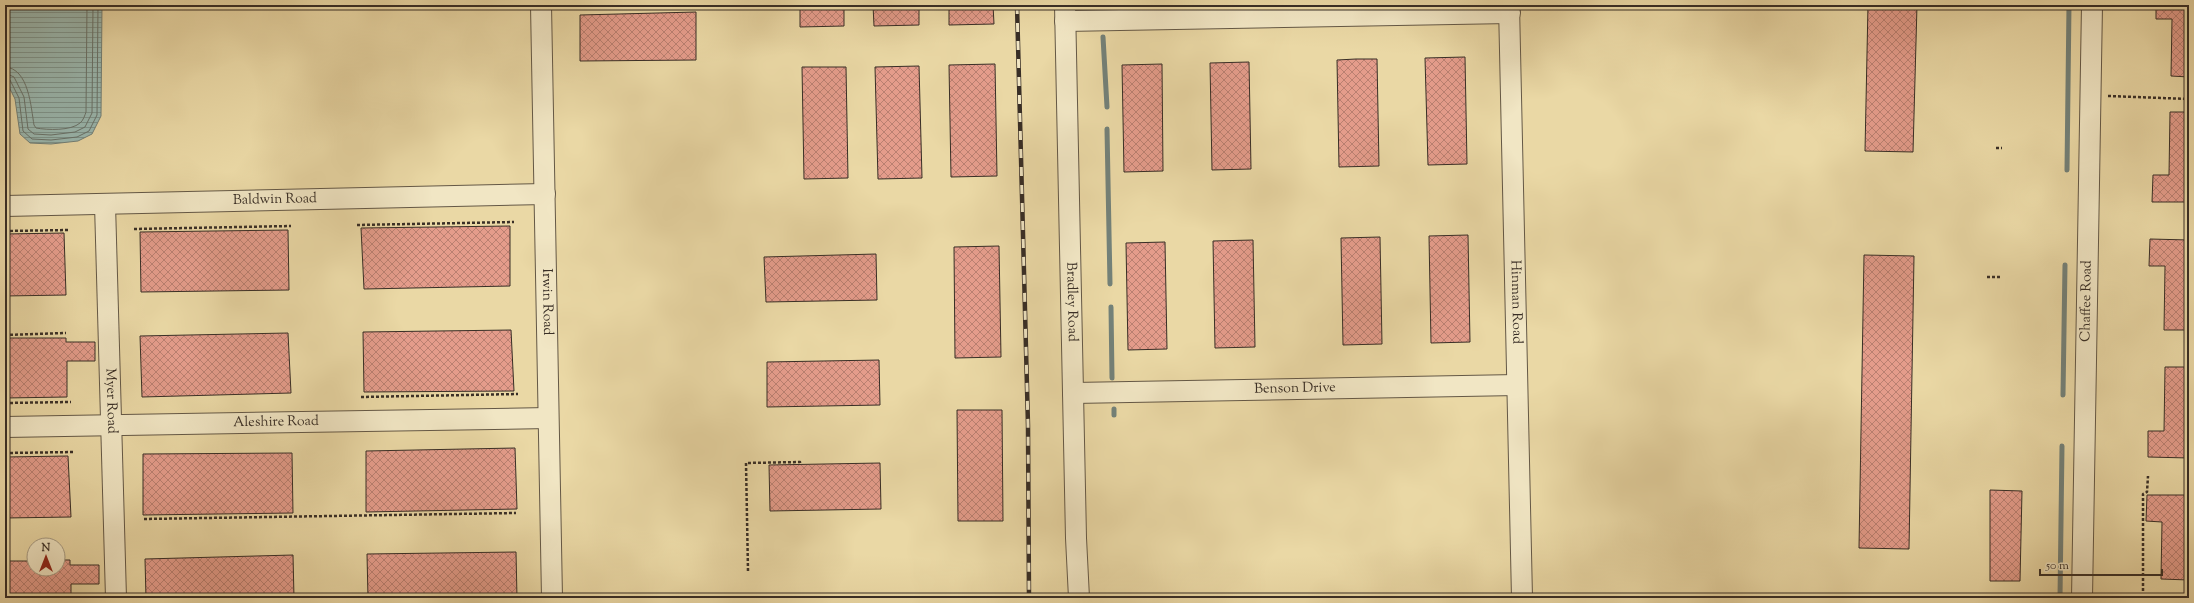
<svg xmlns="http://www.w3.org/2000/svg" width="2194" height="603" font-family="'Sorts Mill Goudy',serif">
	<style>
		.water { fill: url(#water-rules); stroke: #738179 }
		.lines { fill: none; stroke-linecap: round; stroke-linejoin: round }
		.shore { stroke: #69736b; stroke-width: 1 }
		.stream { stroke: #738179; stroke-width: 5 }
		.building { fill: url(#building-cross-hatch); stroke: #382e26 }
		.minor-casing { stroke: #645846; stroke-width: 22 }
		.path { stroke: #382e26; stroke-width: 2.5; stroke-dasharray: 3 2; stroke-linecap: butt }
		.minor { stroke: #f1e6c4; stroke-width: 20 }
		.rail-casing { stroke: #382e26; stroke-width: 4.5 }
		.rail { stroke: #f1e6c4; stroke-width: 3; stroke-dasharray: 9; stroke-linecap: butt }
		.labels { text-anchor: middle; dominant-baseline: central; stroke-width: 3; stroke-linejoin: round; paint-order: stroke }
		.street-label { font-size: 14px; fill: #382e26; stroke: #f1e6c4 }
	</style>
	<defs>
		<pattern id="water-rules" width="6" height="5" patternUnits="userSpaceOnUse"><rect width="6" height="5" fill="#9ab8b0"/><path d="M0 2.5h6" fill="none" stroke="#7f968f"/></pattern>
		<pattern id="building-cross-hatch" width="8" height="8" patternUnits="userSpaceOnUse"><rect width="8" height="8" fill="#e49c8b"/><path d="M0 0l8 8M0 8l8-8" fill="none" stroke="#ba8071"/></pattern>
	</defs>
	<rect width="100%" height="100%" fill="#ead8a5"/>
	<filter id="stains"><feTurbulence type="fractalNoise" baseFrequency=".005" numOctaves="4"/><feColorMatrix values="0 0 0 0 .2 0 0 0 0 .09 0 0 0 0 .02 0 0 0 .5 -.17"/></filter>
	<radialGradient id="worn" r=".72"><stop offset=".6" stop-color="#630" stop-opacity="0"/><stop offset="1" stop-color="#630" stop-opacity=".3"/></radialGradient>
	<path class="water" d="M5,5h97l-1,111 -9,18 -14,7 -27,3 -21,-1 -10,-9 -5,-35 -10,-20z"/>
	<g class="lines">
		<g class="shore">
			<path d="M5,67c24,1 26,41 29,58l2,3c11,2 35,3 44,-5 3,-2 5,-8 6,-11l1,-107"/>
			<path d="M5,73l9,4 10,20 4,32 6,5 17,1 24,-3 10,-5 7,-14 1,-108"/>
			<path d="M5,78l5,2 9,18 4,33 9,8 19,1 26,-3 12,-6 8,-16 1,-110"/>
		</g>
		<g class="stream">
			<path d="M1101,5v2"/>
			<path d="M1103,37l4,70"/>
			<path d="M1107,129l3,155"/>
			<path d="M2067,170l2,-165"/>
			<path d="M1111,307l1,71"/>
			<path d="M2063,395l2,-130"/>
			<path d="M1114,409v6"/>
			<path d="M2060,598l2,-152"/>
		</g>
	</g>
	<g class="building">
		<path d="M800,5h44v21l-44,1z"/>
		<path d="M873,5h46v20l-45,1z"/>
		<path d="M949,5h44l1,19 -45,1z"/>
		<path d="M1868,5h49l-4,147 -48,-1z"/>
		<path d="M2156,5h33v72l-18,-1 1,-57h-16z"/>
		<path d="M696,12v48l-116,1v-46z"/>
		<path d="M1465,57l2,107 -39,1 -3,-107z"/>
		<path d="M1356,59h21l2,107 -40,1 -2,-107z"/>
		<path d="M1249,62l2,107 -39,1 -2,-107z"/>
		<path d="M995,64l2,112 -46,1 -2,-112z"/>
		<path d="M1162,64l1,107 -39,1 -2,-107z"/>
		<path d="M919,66l3,112 -44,1 -3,-112z"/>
		<path d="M802,67h44l2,111 -44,1z"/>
		<path d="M2170,112h19v90h-37l1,-27h16z"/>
		<path d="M510,226v60l-146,3 -3,-61z"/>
		<path d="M288,230l1,60 -148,2 -1,-60z"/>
		<path d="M64,233l2,62 -61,1v-62z"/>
		<path d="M1468,235l2,107 -39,1 -2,-107z"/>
		<path d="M1380,237l2,107 -39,1 -2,-107z"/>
		<path d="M2150,239l39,1v90h-25l1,-64h-16z"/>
		<path d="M1253,240l2,107 -40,1 -2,-107z"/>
		<path d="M1165,242l2,107 -39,1 -2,-107z"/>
		<path d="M999,246l2,111 -46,1 -1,-111z"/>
		<path d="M876,254l1,46 -111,2 -2,-45z"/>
		<path d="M1864,255l50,1 -5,293 -50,-1z"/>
		<path d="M511,330l3,61 -150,1 -1,-60z"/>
		<path d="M288,333l3,60 -149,4 -2,-61z"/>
		<path d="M5,338h61v4h29v19h-28v36l-62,1z"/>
		<path d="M879,360l1,45 -113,2v-45z"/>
		<path d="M2165,367h24v91l-41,-1v-26h16z"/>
		<path d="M957,410h45l1,111h-45z"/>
		<path d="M515,448l2,61 -151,3v-61z"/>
		<path d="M292,453l1,60 -150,2v-61z"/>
		<path d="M68,456l3,61 -66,1v-61z"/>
		<path d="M880,463l1,46 -111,2 -1,-46z"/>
		<path d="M1990,490l32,1 -2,90h-30z"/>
		<path d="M2147,495h42v85l-28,-1 1,-57 -16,-1z"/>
		<path d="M516,552l1,46h-149l-1,-44z"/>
		<path d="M293,555l1,43h-148l-1,-39z"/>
		<path d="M58,560h12v5h29v19h-28v14h-66v-37h29v8h24z"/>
	</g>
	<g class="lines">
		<g class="minor-casing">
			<g id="minor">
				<path id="s1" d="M541,5l11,593"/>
				<path id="s2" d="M1065,5l11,533 3,60"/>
				<path id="s3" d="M1509,5l13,593"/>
				<path d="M1065,21l445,-8"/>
				<path id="s4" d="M105,204l11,394"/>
				<path id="s5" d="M5,206l540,-12"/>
				<path id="s6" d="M1073,393l444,-8"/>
				<path id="s7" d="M5,427l543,-9"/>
				<path id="s8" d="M2082,598l10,-593"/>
			</g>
		</g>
		<g class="path">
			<path d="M2108,96l81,3"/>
			<path d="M1996,148h6"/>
			<path d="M357,225l157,-3"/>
			<path d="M134,229l157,-3"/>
			<path d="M5,231l64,-1"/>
			<path d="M1987,277h13"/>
			<path d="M5,335l61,-2"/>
			<path d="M361,397l157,-3"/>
			<path d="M5,403l66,-1"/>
			<path d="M5,453l69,-1"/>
			<path d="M144,519l372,-6"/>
			<path d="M748,571l-2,-108 54,-1v2"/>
			<path d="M2143,591v-97l4,-2 1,-16"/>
		</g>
		<use href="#minor" class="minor"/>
		<g class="rail-casing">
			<path id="rail" d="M1017,5l11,420 1,173"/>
		</g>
		<use href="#rail" class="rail"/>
	</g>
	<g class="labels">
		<g class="street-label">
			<text stroke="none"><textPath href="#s5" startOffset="270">Baldwin Road</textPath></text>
			<text stroke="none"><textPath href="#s1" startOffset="297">Irwin Road</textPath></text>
			<text stroke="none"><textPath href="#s2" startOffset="297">Bradley Road</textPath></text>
			<text stroke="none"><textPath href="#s3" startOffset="297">Hinman Road</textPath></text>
			<text stroke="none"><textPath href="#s8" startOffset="297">Chaffee Road</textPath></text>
			<text stroke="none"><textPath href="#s6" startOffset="222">Benson Drive</textPath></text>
			<text stroke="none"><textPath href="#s4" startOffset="197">Myer Road</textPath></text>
			<text stroke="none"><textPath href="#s7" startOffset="271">Aleshire Road</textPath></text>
		</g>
	</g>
	<rect width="2194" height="603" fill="none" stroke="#ead8a5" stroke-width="20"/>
	<rect x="6" y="6" width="2182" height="591" fill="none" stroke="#382e26" stroke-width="2"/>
	<rect x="10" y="10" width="2174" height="583" fill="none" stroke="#382e26"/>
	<g transform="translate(46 557)"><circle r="19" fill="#f1e6c4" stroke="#a79c85"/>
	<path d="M0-3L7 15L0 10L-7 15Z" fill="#8f2418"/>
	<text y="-6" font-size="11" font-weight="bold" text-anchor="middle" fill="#382e26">N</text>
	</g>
	<path d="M2040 569v6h122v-6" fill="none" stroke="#382e26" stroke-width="2"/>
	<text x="2046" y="569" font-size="12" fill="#382e26" stroke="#f1e6c4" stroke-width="3" paint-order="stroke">50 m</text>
	<rect width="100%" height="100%" filter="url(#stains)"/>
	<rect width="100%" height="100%" fill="url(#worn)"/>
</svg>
